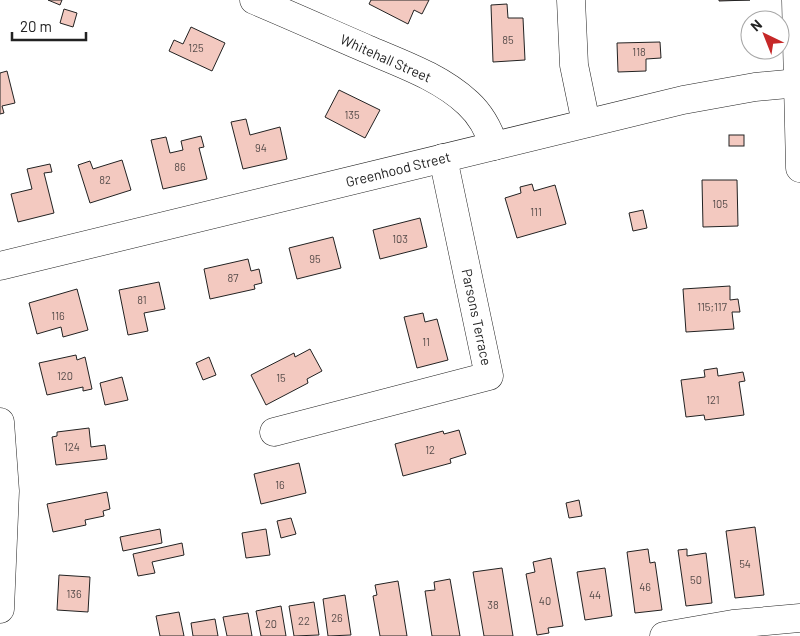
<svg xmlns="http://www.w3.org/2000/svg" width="800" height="636" font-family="Barlow,sans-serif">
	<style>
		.building { fill: #f3c9c0; stroke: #222 }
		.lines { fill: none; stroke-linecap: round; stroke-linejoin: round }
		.minor-casing { stroke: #222; stroke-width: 29 }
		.minor { stroke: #fff; stroke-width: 28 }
		.labels { text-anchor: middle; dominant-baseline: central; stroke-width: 4; stroke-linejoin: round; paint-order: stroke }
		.number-label { font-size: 11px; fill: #564c4a }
		.street-label { font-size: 14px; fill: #222; stroke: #fff }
	</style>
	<rect width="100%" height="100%" fill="#fff"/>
	<g class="building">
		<path d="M48,0h14l-2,5z"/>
		<path d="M371,0h58l-7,14 -8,-4 -6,14 -39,-20z"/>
		<path d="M719,0h31l-31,1z"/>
		<path d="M507,4l1,14h15l2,42 -32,2 -2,-57z"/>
		<path d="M64,9l13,4 -4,14 -13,-4z"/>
		<path d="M191,27l34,16 -13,28 -43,-20 5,-11 9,4z"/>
		<path d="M660,42l1,16 -15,1v12l-28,1 -1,-29z"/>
		<path d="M7,71l8,32 -13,3 2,7 -4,1v-41z"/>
		<path d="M339,90l41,20 -15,28 -40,-21z"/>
		<path d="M246,119l4,16 30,-8 7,32 -44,10 -12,-47z"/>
		<rect x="729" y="135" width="15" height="11"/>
		<path d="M201,136l3,11 -5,1 8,31 -44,10 -12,-49 15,-3 4,16 13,-3 -2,-9z"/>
		<path d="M122,160l9,30 -41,13 -12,-38 12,-4 3,8z"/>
		<path d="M50,164l2,8 -8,1 10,40 -36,9 -7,-28 21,-5 -5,-20z"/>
		<path d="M702,180h35l1,46 -35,1z"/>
		<path d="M532,184l2,7 21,-6 11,39 -49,14 -12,-40 16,-5 -1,-6z"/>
		<path d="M643,210l4,18 -14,3 -4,-18z"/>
		<path d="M420,218l7,29 -47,12 -7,-29z"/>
		<path d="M333,237l8,31 -44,11 -8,-31z"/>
		<path d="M248,259l3,12 8,-2 3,14 -8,2 1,4 -45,10 -6,-30z"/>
		<path d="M159,282l6,27 -21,4 4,18 -20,4 -9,-45z"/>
		<path d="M730,286v14l8,-1 2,13h-8l2,17 -48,3 -3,-43z"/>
		<path d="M77,289l11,41 -25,7 -2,-10 -24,7 -8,-31z"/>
		<path d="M423,313l2,9 12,-3 11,41 -31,8 -13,-51z"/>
		<path d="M310,349l12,22 -15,8 1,4 -42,22 -15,-30 43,-22 1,4z"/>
		<path d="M76,355l1,5 8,-3 7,32 -9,2v-4l-36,8 -8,-32z"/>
		<path d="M209,357l7,18 -13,5 -7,-17z"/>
		<path d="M717,368l1,8 25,-4 2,9 -6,1 5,33 -39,5 -1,-5 -18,2 -5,-37 24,-3 -1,-7z"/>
		<path d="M122,377l6,23 -23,5 -5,-22z"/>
		<path d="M89,428l2,19 14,-2 2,14 -51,6 -4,-28 5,-1v-4z"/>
		<path d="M459,430l7,24 -16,5 1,4 -48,13 -8,-32 48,-13 1,3z"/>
		<path d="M299,463l7,30 -45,11 -7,-30z"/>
		<path d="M107,492l3,17 -7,2 1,5 -19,4 1,5 -33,7 -6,-28z"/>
		<path d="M579,500l3,16 -13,2 -3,-15z"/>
		<path d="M291,518l5,16 -15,4 -4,-17z"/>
		<path d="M755,527l9,68 -29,3 -9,-67z"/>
		<path d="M160,529l2,14 -39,8 -3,-14z"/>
		<path d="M266,529l4,26 -24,3 -4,-25z"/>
		<path d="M182,543l2,12 -32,7 3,11 -17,3 -5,-22z"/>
		<path d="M648,549l2,14 5,-1 7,48 -27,3 -8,-61z"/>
		<path d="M687,549v7l19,-3 6,50 -26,3 -8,-56z"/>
		<path d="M551,558l12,68 -15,2 1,5 -12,2 -11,-61 9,-2 -2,-10z"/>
		<path d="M502,568l11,68h-29l-11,-64z"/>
		<path d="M605,568l7,48 -27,4 -8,-48z"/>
		<path d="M59,575l31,2 -2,35 -31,-2z"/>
		<path d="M450,579l10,57h-28l-7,-45 10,-1 -1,-8z"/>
		<path d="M398,581l9,55h-27l-7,-40 4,-1 -2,-10z"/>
		<path d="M345,595l6,40 -23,1 -5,-37z"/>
		<path d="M314,602l5,33 -25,1 -5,-30z"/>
		<path d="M281,606l5,30h-25l-5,-25z"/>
		<path d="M179,612l5,24h-24l-4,-20z"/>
		<path d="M248,613l4,23h-25l-4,-19z"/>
		<path d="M215,619l3,17h-25l-2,-13z"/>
	</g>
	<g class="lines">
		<g class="minor-casing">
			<g id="minor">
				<path d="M254,0c38,16 76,33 113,49 35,15 73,28 101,54 13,12 21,27 26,43"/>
				<path d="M571,0l3,65 12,58"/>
				<path d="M796,0l4,168"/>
				<path d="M0,266l683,-166 72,-13 43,-4"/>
				<path d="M0,422l5,69 -5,118"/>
				<path d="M274,432l215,-56 -46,-218"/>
				<path d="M664,636l69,-12 67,-6"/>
			</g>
		</g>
		<use href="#minor" class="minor"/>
	</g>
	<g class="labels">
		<g class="number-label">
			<text x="508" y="39">85</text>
			<text x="196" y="47">125</text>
			<text x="639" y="51">118</text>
			<text x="352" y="114">135</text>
			<text x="261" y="147">94</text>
			<text x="180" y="166">86</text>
			<text x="105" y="179">82</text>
			<text x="720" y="203">105</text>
			<text x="536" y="211">111</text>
			<text x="400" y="238">103</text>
			<text x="315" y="258">95</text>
			<text x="233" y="277">87</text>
			<text x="142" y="299">81</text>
			<text x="712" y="306">115;117</text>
			<text x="58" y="315">116</text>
			<text x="426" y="341">11</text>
			<text x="65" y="375">120</text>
			<text x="281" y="377">15</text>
			<text x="713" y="399">121</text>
			<text x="72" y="446">124</text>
			<text x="430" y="449">12</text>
			<text x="280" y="484">16</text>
			<text x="745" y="563">54</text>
			<text x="696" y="579">50</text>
			<text x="645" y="586">46</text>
			<text x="74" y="593">136</text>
			<text x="595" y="594">44</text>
			<text x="545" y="600">40</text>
			<text x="493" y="604">38</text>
			<text x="337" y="617">26</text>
			<text x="304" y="620">22</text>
			<text x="271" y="623">20</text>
		</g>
		<g class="street-label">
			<text transform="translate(386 58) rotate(24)">Whitehall Street</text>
			<text transform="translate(398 169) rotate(-14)">Greenhood Street</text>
			<text transform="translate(477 317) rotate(78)">Parsons Terrace</text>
		</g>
	</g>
	<g transform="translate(765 35) rotate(317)"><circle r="24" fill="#ffffff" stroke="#a7a7a7"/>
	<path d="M0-4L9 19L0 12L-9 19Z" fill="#c62828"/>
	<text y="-8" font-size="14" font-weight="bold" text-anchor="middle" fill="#222222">N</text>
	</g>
	<path d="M12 32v8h74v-8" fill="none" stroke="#222222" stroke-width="2.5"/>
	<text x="20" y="32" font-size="15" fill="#222222" stroke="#ffffff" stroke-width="4" paint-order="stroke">20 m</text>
</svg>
